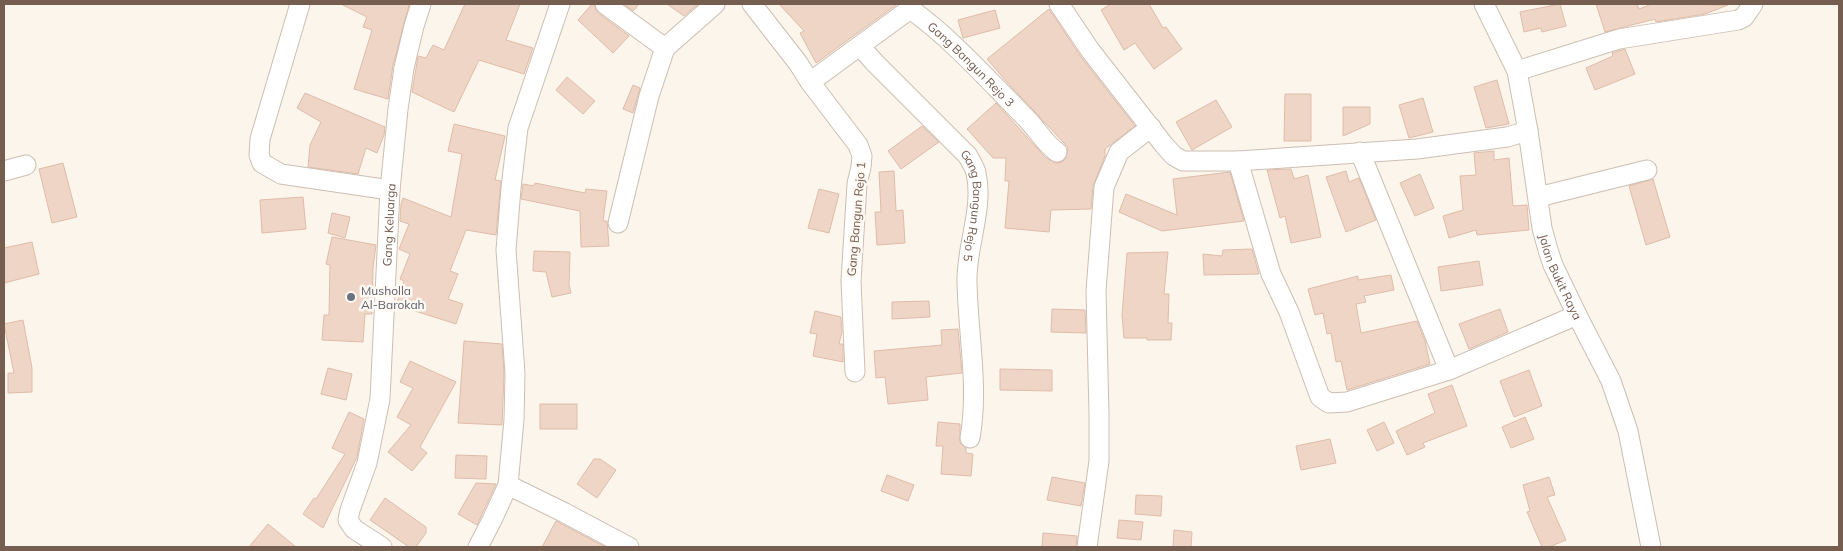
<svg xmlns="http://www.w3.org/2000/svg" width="1843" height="551" font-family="Mulish,sans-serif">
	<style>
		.building { fill: #efd5c6; stroke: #e0bca8 }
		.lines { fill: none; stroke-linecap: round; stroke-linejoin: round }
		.street-casing { stroke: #cdbeb2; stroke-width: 21 }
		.street { stroke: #fff; stroke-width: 19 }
		.worship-dot { fill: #6b7280; stroke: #fef9f3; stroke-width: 2 }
		.labels { text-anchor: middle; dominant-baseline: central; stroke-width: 5; stroke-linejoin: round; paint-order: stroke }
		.street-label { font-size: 12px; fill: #755d50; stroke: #fef9f3 }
		.worship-label { font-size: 12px; fill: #5b616d; stroke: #fef9f3; text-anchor: start }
	</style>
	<rect width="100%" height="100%" fill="#fbf5ec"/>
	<g class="building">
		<path d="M341,4h63l5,1 -16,60 -5,34 -34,-10 18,-59 -9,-3 4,-10z"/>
		<path d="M465,4h55l-14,36 27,8 -9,26 -45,-14 -25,52 -42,-20 6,-36 8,2 7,-13 11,5z"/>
		<path d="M592,4h2l4,9 31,23 -16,17 -35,-33z"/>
		<path d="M624,4h15l-6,7z"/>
		<path d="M667,4h31l-14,12z"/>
		<path d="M779,4h116l1,1 -80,58 -16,-30 4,-2z"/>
		<path d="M1111,4h38l14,24 3,-1 16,22 -28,20 -19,-26 -11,7 -23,-40z"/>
		<path d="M1560,4l6,22 -24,6 -1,-4 -17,4 -4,-20z"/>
		<path d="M1596,4h41l2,5 13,-5 76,1 -23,9 -49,8 -1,-3 -50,13z"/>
		<path d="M1049,9l32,48 54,69 -30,23v7l-12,30 -2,23 -40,1 -2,22 -44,-4 4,-47h-4l1,-23h-13l-26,-29 29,-26 50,55 10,5 6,-1 4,-4 2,-10 -4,-5 -58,-62 -19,-22z"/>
		<path d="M995,10l5,18 -37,10 -5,-18z"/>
		<path d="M1625,49l10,25 -40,16 -9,-22 27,-12 -1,-3z"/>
		<path d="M567,77l28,24 -12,13 -27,-24z"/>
		<path d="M1497,80l12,44 -23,4 -12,-41z"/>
		<path d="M633,85l7,3 -7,25 -10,-4z"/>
		<path d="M305,93l80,34 -1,8 -7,18 -11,-5 -8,26 -50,-7 2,-22 11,-23 -24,-14z"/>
		<path d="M1285,94h26v47h-27z"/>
		<path d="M1423,98l10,34 -24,6 -10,-33z"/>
		<path d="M1216,100l16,27 -40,23 -16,-28z"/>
		<path d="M1343,107h27v17l-27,12z"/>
		<path d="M454,124l51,12 -10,44 6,1 -5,54 -30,-5 -16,41 8,3 -10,25 15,5 -7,20 -60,-19 8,-24 -4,-2 10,-25 -11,-5 10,-25 -9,-3 1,-17 2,-6 48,19 11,-63 -14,-3z"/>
		<path d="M922,126l17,16 -38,27 -13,-18z"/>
		<path d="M1494,151v9l15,-2 4,48 14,-1 2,25 -52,5 -1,-5 -27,8 -6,-22 20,-6 -3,-34 16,-1 -2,-22z"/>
		<path d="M63,163l14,54 -25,6 -13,-54z"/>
		<path d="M1291,169l3,10 14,-4 13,62 -30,6 -6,-27 -5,2 -13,-48z"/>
		<path d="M894,171l2,40 7,-1 2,33 -28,2 -2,-33h6l-2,-40z"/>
		<path d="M1346,171l3,11 10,-4 17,42 -30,12 -20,-55z"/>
		<path d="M1230,172l14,49 -82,10 -43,-19 7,-18 51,21 -4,-36z"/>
		<path d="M1420,174l14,34 -19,8 -15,-33z"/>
		<path d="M1653,179l17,58 -24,8 -17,-59z"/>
		<path d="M535,183l50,10 1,-4 21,2 -4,30h4l2,25 -28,1 -1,-36 -59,-12 2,-15 11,2z"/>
		<path d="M819,189l20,5 -10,39 -21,-5z"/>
		<path d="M303,197l3,32 -44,4 -2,-33z"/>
		<path d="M332,213l18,4 -5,21 -17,-5z"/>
		<path d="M332,237l44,8 -3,23 -1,46h-7l-2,28 -41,-2 2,-25h5l1,-50 -4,-1z"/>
		<path d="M32,242l7,32 -35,9v-35z"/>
		<path d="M1252,249l7,25 -55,1 -1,-21 19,2 1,-6z"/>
		<path d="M534,251l36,1 -1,33 2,8 -19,4 -6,-25 -13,-1z"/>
		<path d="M1168,252l-4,42h5l-1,29h4l-1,17h-24v-2h-23l-2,-23 5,-62z"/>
		<path d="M1479,261l4,24 -42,6 -3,-24z"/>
		<path d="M1391,275l3,15 -30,6 2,6 -10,2 5,29 56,-12 8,20 5,23 -83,26 -6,-29 -5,1 -5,-29 -4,1 -4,-21 -8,2 -7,-26 50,-13v4z"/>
		<path d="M929,301l1,16 -38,2v-17z"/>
		<path d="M1052,309l33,1 1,23 -35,-1z"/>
		<path d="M1500,309l8,23 -39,17 -10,-25z"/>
		<path d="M815,311l26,6 1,15 -3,12h4v18l-30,-6 4,-22 -7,-1z"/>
		<path d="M23,320l9,48v24l-24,1v-20h6l-10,-49z"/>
		<path d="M958,329l4,44 -36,4 2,23 -40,4 -3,-27 -9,1 -2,-27 68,-6 -1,-15z"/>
		<path d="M464,341l38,3 2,29 -2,52 -44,-2z"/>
		<path d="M410,361l46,21 -36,65 7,6 -15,18 -24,-19 23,-27 -14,-8 16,-29 -13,-6z"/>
		<path d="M328,368l24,6 -6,26 -25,-6z"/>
		<path d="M1000,369l52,1v21l-52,-1z"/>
		<path d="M1529,370l13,36 -28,11 -14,-36z"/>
		<path d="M1452,385l15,41 -44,17 2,4 -18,8 -11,-24 39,-18 -7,-19z"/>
		<rect x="540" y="404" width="37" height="25"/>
		<path d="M349,412l15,7 -7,38 -34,71 -20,-14 11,-16 2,1 29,-45 -13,-6z"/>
		<path d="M1525,417l9,22 -23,9 -9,-21z"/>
		<path d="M938,422l22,2v19l6,5v5l7,1 -2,22 -30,-2 2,-28h-7z"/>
		<path d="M1384,422l10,21 -17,8 -10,-21z"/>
		<path d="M1330,439l6,24 -35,7 -5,-24z"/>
		<path d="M456,455l31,1 -1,23 -31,-1z"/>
		<path d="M594,459h6l16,11 -19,28 -20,-14z"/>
		<path d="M887,475l27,10 -6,16 -27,-10z"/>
		<path d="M1052,477l33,6 -4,23 -34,-6z"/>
		<path d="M1549,477l6,18 -8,2 19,43 -17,7h-7l-15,-35 3,-1 -7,-26z"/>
		<path d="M476,483l20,1 -19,41 -19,-11z"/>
		<path d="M1136,495l26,1 -1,20 -26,-2z"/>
		<path d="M385,498l41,29v6l-10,14h-7l-39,-27z"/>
		<path d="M1119,520l24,2 -2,18 -24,-2z"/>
		<path d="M556,521l4,2 45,24h-63z"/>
		<path d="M268,524l28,23h-47z"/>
		<path d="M1174,530l18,2 -1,15h-18z"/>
		<path d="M1043,533l34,3 -1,11h-34z"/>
	</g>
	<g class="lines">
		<g class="street-casing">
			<g id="street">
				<path d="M300,4l-40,135 -1,16 3,8 19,11 109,16"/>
				<path d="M605,4l60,44 50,-44"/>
				<path id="s1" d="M752,4l46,59 12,19 96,-70 7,-1c40,29 78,72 113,107 11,11 19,26 31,34"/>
				<path d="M1059,4l31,46 74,95 10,11 9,5h55l179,-12 90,-12 21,-6"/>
				<path id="s2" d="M1484,4l33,67 11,60 14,97 6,22 5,15 24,50 34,66 17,50 23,116"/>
				<path id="s3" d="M860,46l14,16 94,94c2,5 7,11 8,17 8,36 -10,73 -9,109 1,53 12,104 3,156"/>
				<path d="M1517,71l102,-32 119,-19 6,-3 9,-13"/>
				<path d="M810,82l48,63 4,11 -1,11 -4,17 -6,97 4,91"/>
				<path d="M1360,152l89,218"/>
				<path d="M1238,161l33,113 18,38 31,85 9,6 18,-1 102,-32 128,-55"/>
				<path d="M4,171l22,-6"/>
				<path d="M1538,197l109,-27"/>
				<path d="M618,223l31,-127 16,-48"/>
				<path d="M508,485l57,28 64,34"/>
				<path id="s4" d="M382,547l-28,-18 -6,-9 2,-10 17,-47 13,-64 10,-209 8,-81 6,-41 10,-42 7,-22"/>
				<path d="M478,547l14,-27 16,-35 6,-65 1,-47 -9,-123 5,-62 7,-60 42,-124"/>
				<path d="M1087,547l12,-86v-47l-3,-123 8,-104 15,-35 32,-25"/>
			</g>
		</g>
		<use href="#street" class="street"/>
	</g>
	<circle class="worship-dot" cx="351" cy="297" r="5"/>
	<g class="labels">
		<g class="street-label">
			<text stroke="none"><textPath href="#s1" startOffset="302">Gang Bangun Rejo 3</textPath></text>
			<text stroke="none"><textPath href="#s3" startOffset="205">Gang Bangun Rejo 5</textPath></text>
			<text transform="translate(856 219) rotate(-85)">Gang Bangun Rejo 1</text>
			<text stroke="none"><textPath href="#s4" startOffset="344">Gang Keluarga</textPath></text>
			<text stroke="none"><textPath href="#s2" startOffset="286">Jalan Bukit Raya</textPath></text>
		</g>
		<g class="worship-label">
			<text x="361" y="290">Musholla<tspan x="361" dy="14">Al-Barokah</tspan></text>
		</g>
	</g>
	<rect width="1843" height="551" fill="none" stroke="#755d50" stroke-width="10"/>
</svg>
